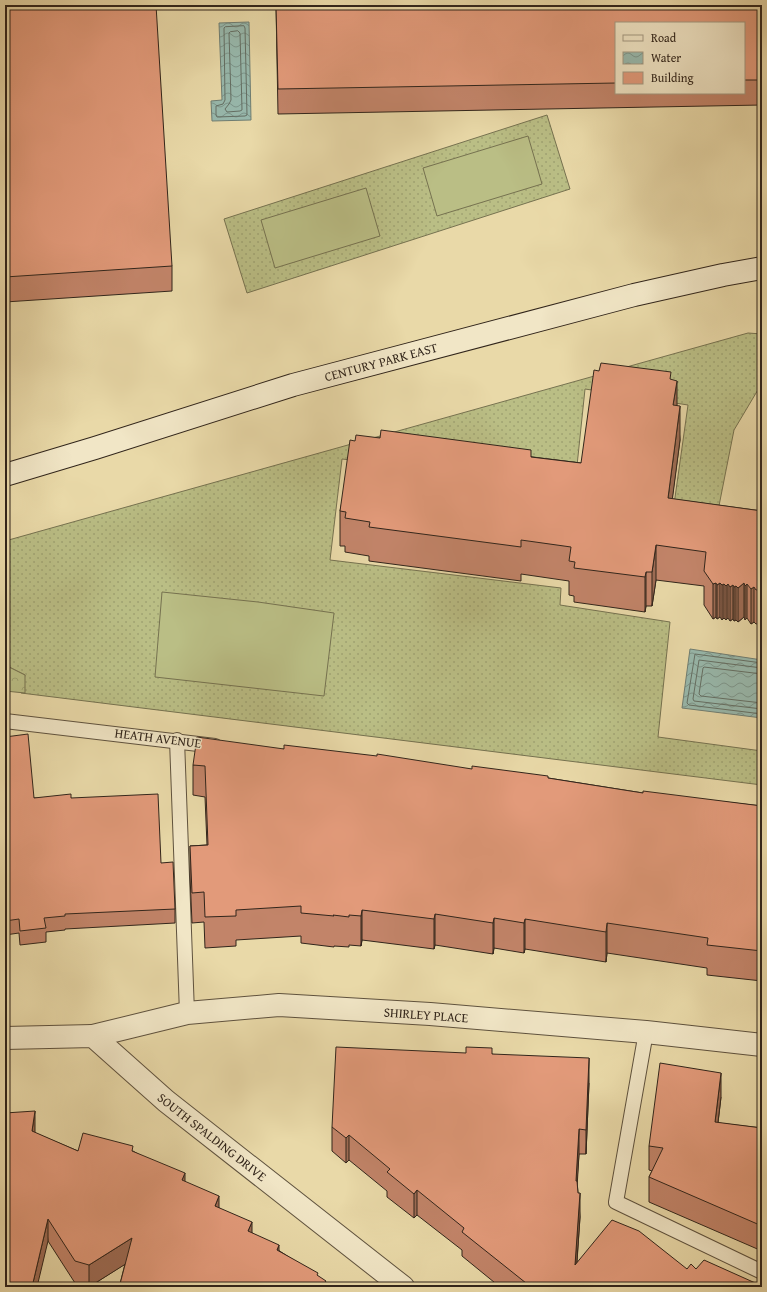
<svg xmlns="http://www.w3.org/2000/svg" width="767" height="1292" font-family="'Gentium Book Plus',serif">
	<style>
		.grass { fill: url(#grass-dots); stroke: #767250 }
		.forest { fill: url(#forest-crowns); stroke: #767250 }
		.garden { fill: #babe85; stroke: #767250 }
		.water { fill: url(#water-waves); stroke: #6f7e73 }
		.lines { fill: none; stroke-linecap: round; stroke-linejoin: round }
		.shore { stroke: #646f64; stroke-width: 1 }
		.lane-casing { stroke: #5f523e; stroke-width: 16 }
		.street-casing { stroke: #5f523e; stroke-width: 24 }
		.secondary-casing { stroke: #31251b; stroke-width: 24 }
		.lane { stroke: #f1e6c6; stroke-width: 14 }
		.street { stroke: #f1e6c6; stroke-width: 22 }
		.secondary { stroke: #f1e6c6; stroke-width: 22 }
		.wall { fill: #c28469; stroke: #31251b; fill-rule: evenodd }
		.shaded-wall { fill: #9e6c55; stroke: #31251b }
		.building { fill: #e29a7a; stroke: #31251b }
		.labels { text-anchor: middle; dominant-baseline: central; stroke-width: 3; stroke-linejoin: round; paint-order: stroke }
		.street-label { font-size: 13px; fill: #31251b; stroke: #f1e6c6 }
	</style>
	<defs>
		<pattern id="grass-dots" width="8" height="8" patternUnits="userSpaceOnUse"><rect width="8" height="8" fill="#babe85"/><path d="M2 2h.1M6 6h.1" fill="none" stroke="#a0a372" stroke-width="1.8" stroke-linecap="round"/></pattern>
		<pattern id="forest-crowns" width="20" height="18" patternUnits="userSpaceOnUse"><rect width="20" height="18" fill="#babe85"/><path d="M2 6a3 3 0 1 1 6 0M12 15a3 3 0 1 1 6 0" fill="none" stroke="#a0a372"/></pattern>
		<pattern id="water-waves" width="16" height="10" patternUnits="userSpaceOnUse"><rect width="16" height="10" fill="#98b9ad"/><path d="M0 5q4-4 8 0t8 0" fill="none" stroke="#7d968c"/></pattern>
	</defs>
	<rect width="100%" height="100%" fill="#e9d9a8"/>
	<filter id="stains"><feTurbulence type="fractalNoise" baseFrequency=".005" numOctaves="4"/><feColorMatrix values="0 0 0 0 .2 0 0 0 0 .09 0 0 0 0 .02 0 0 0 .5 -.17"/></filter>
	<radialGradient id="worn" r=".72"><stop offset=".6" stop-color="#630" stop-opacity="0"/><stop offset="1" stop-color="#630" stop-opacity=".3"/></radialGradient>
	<g class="grass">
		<path d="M547,115l23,74 -323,104 -23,-74z"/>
		<path d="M748,333l14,1v49l-28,47 -20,101 -43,-5 17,-121 -103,-16 -10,96 -233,-26 -12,101 231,28 -1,17 110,17 -12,115 104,14v34l-741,-92 4,-18 -20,-10v-124z"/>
	</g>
	<path class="forest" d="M5,665l20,10v18l-20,-2z"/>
	<g class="garden">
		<path d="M528,136l14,48 -105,32 -14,-48z"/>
		<path d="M366,188l14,48 -105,32 -14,-48z"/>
		<path d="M162,592l96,10 76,11 -10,83 -169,-19z"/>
	</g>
	<g class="water">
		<path d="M249,22l2,98 -39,1 -1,-20 11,-1 -3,-77z"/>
		<path d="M690,649l72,11v58l-80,-10z"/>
	</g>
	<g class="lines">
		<g class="shore">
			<path d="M244,26l1,2 2,87 -2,1 -28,1 -1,-2v-9l7,-2 2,-4 -1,-72 1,-1z"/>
			<path d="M238,31l2,2 2,77 -2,1 -13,1 -2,-3 4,-5 2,-4 -2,-67 1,-1z"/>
			<path d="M762,663l-67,-9 -8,49 2,2 73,9"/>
			<path d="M762,668l-63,-8 -6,39 1,2 68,8"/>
			<path d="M762,674l-58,-7 -1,1 -4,26 2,2 61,7"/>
		</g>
		<g class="lane-casing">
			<g id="lane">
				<path d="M5,721l210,25"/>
				<path d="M177,740l10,273"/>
				<path d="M646,1032l-30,170 146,70"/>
			</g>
		</g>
		<g class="street-casing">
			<g id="street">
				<path d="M93,1036l94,-23 92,-8 151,9 216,18 116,13"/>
				<path d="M5,1038l88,-2 73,65 237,186"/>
			</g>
		</g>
		<g class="secondary-casing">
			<path id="secondary" d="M5,475l90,-27 198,-63 341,-90 89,-20 39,-7"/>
		</g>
		<use href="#lane" class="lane"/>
		<use href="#street" class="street"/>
		<use href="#secondary" class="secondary"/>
	</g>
	<g class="wall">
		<path d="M5,5l167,261v25l-167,11z"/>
		<path d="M276,5h486v100l-484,9zM616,23h128v70h-128z"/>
		<path d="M671,380l6,26 3,34 -8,59 90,12v112l-6,1 -2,-2 -3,2 -4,-6 -2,2 -1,-3 -6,5 -2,-2 -2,1 -1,-2 -3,2 -2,-3 -2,2 -2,-2 -2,2 -2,-3 -3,2 -1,-2 -3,2 -9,-14v-19l-48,-6 -4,26h-6l-1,6 -71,-10v-6l-5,-1v-14l-48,-7v7l-152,-20v-5l-24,-4v-6h-5v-35l15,-70 25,-3 201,25z"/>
		<path d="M5,737l29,61h37l90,65 14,46v14l-110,6v1l-19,2v10l-26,3 -1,-12 -14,2z"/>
		<path d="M284,749l264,29 95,15 119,13v175l-55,-6v-7l-100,-15 -1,9 -81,-13 -1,4 -30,-5 -1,6 -58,-9 -1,4 -72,-9 -1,6 -12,-1v2l-15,-1v1l-33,-4v-7l-65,4v6l-31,2 -1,-26 -12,1 -2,-47v-30l17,-1 -2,-48 -12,-2v-30z"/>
		<path d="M492,1054l97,29 -3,71h-7l-2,27 3,36 -3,45 110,7h9l66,18h-262l-38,-31v-6l-45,-35 -3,3 -27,-21v-6l-38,-31 -3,3 -14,-12v-24z"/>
		<path d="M721,1097l-3,26 44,5v123l-113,-49v-25l3,-6 -3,-1v-24z"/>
		<path d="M35,1133l43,18h55l52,31 67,51 66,43 8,9 4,2h-210v-3l5,-20 -36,23 -14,-4 -27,-42z"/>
	</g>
	<g class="shaded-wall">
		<path d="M677,381v34l-4,-10z"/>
		<path d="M680,406v34l-12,93v-35z"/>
		<path d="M656,545v35l-4,26v-34z"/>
		<path d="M646,572v34l-1,6v-35z"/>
		<path d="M716,583v34l-3,2v-35z"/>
		<path d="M720,583v34l-3,2v-34z"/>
		<path d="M744,583v34l-6,5v-34z"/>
		<path d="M724,584v34l-2,2v-35z"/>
		<path d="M728,584v34l-2,2v-34z"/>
		<path d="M747,584v34l-2,2v-34z"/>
		<path d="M733,585v34l-3,2v-34z"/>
		<path d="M736,586v34l-2,1v-34z"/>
		<path d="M754,587v35l-3,2v-35z"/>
		<path d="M362,910v30l-1,6v-30z"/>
		<path d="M435,914v31l-1,4v-30z"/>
		<path d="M494,918v30l-1,6v-31z"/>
		<path d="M525,919v30l-1,4v-30z"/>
		<path d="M607,923v30l-1,9v-30z"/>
		<path d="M589,1058v25l-3,71v-24z"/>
		<path d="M721,1073v24l-6,50v-25z"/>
		<path d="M35,1111v22l-3,-2z"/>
		<path d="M579,1129v25l-3,51v-24z"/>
		<path d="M349,1135v25l-3,3v-25z"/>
		<path d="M185,1173v22l-3,-15z"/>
		<path d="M417,1190v25l-3,3v-24z"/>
		<path d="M580,1193v24l-5,70v-22z"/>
		<path d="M219,1196v22l-4,-12z"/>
		<path d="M48,1219v22l-11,46h-5z"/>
		<path d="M252,1222v22l-4,-13z"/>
		<path d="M132,1238v22l-43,27v-22z"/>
		<path d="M279,1245v22l-2,-17z"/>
	</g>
	<g class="building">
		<path d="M5,5h151l16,261 -167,11z"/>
		<path d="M276,5h486v75h-18v-57h-128v60l-338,6z"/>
		<path d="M601,363l70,9 -1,7 7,2 -4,24 7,1 -12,92 94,13v78l-6,1 -2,-3 -3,2 -4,-5 -2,2 -1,-3 -6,5 -2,-2 -2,1 -1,-2 -3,2 -2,-3 -2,2 -2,-2 -2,1 -2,-2 -3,2 -1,-2 -3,1 -9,-13 2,-19 -50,-7 -4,27h-6l-1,5 -71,-9 1,-6 -6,-1 2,-14 -50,-7v7l-152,-20 1,-5 -25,-4 1,-6 -6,-1 10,-71 5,1 1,-6 24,3 1,-8 150,20v7l50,6 13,-93 5,1z"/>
		<path d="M28,734l6,64 37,-4v4l87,-4 3,69 12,-1 2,47 -110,5v2l-21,2 2,10 -26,3 -1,-12 -14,2v-184z"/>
		<path d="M197,737l87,12v-4l93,11v-2l95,15v-3l76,10v2l95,15v-2l119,15v145l-55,-6 1,-7 -101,-15 -1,9 -81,-13 -1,4 -30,-5 -1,5 -58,-9 -1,5 -72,-9 -1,6 -12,-1v2l-16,-2 1,1 -33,-3v-7l-65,4v6l-31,1 -1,-25 -12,1 -2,-47 18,-1 -3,-79 -12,-1z"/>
		<path d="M336,1047l130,6v-6l26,1v6l97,4 -3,72 -7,-1 -3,52h1l1,12h2l-5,72 37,-45 27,11 48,38 4,-5 5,5 8,-9 58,26v1h-231l-69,-55 2,-4 -47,-38 -3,4 -27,-22 3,-3 -41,-34 -3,3 -14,-11z"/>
		<path d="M660,1063l61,10 -6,49 47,6v98l-113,-49 14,-29 -14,-2z"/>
		<path d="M35,1111l-3,20 46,20 5,-18 50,13 -1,5 53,22 -3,7 37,16 -4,10 37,16 -4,9 31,14 -2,5 41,23 -1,2 9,6 -2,3 6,3h-200l-10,-3 12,-46 -43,27 -14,-4 -27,-42 -16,68h-27v-174z"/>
	</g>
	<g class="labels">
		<g class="street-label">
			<text transform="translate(381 362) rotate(-15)">CENTURY PARK EAST</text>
			<text transform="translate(158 738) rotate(7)">HEATH AVENUE</text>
			<text transform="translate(426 1015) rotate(4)">SHIRLEY PLACE</text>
			<text transform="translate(212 1137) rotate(38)">SOUTH SPALDING DRIVE</text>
		</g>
	</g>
	<rect width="767" height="1292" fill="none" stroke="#e9d9a8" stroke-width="20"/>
	<rect x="6" y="6" width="755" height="1280" fill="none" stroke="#31251b" stroke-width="2"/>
	<rect x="10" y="10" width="747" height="1272" fill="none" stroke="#31251b"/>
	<rect x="615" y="22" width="130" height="72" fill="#f1e6c6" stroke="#a49982"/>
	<rect x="623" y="35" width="20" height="6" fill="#f1e6c6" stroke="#a49982"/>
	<text x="651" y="42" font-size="12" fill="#31251b">Road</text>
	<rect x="623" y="52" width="20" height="12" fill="url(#water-waves)" stroke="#a49982"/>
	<text x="651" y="62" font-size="12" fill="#31251b">Water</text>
	<rect x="623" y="72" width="20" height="12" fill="#e29a7a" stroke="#a49982"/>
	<text x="651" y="82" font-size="12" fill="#31251b">Building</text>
	<rect width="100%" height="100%" filter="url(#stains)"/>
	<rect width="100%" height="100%" fill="url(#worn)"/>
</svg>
